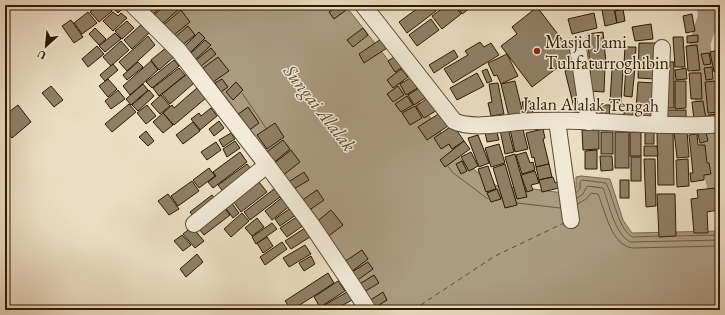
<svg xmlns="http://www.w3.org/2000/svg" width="725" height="315" font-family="'EB Garamond',serif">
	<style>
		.water { fill: #ab9b81; stroke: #79674d }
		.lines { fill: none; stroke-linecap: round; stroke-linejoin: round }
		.shore { stroke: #6c5a40; stroke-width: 1 }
		.river { stroke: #ab9b81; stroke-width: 21 }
		.ferry { stroke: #5f4c34; stroke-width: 1; stroke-dasharray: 5 4; stroke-linecap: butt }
		.building { fill: #907f66; stroke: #2d1800 }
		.minor-casing { stroke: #5d4a31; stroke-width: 18 }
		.minor { stroke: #f3ead9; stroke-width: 16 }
		.poi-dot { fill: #8f2418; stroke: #f3ead9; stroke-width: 1.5 }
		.labels { text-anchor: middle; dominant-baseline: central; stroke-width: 3; stroke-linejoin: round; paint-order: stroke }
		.poi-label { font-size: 18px; fill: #2d1800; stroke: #f3ead9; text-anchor: start }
		.street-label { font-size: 18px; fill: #2d1800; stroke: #f3ead9 }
		.water-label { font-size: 19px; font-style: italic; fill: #5f4c34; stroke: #f3ead9 }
	</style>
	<rect width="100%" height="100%" fill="#ecdec4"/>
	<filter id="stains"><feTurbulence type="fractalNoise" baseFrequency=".005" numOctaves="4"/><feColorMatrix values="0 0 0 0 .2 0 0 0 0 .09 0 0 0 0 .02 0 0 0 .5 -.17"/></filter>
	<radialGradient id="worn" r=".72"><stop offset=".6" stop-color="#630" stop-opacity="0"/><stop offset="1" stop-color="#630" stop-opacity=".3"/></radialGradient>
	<path class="water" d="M146,5h199l47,60 69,95 36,26 36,3 31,4 12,-5v-11l5,-1 29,3 13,41 9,13 88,-2v79h-345l-148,-212z"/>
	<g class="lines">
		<g class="shore">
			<path d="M242,93l24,35"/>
			<path d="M448,166l4,6 36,27"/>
			<path d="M576,193l4,-4v-7l2,-2 24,3c7,13 13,49 27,54l25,-1"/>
			<path d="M577,198l6,-4 4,-8 16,2c6,15 11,45 27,54l90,-2"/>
			<path d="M517,203l43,5"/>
			<path d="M578,204l8,-5 5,-6 7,1c7,16 13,52 35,54l87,-2"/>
			<path d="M677,236l43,-1"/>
		</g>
		<path class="river" d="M708,5v13l-8,25 7,77 7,51 6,27"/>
		<path class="ferry" d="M413,310l82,-54 69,-33"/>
	</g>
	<g class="building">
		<path d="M98,5h9l5,6 -13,11 -9,-10z"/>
		<path d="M111,5h15l-8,8z"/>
		<path d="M148,5h15l-14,13 -7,-7z"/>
		<path d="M165,5h14l2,2 -22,20 -8,-9z"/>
		<path d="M339,5h14l-19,14 -5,-7z"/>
		<path d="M422,5h10l4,6 -29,22 -8,-11z"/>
		<path d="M447,5h7l7,9 -19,15 -10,-13z"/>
		<path d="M456,5h18l-12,9z"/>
		<path d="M601,5h12l4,18 -12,3z"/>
		<path d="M537,7l37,48 -42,32 -31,-41 16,-12 -5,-7z"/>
		<path d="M623,9l2,12 -8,2 -2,-12z"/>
		<path d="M181,10l9,12 -21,17 -9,-11z"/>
		<path d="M88,12l9,11 -15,11 -8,-11z"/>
		<path d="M113,12l5,4 3,-3 6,5 -14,13 -10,-10z"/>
		<path d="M594,13l3,15 -25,6 -4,-15z"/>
		<path d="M692,14l3,17 -9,2 -3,-17z"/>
		<path d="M431,19l8,11 -22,16 -8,-11z"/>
		<path d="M71,20l12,17 -9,6 -12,-17z"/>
		<path d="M127,21l7,7 -12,11 -7,-8z"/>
		<path d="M142,24l8,8 -18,17 -8,-9z"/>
		<path d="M651,24l2,15 -18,2 -3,-14z"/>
		<path d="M188,26l7,9 -14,11 -7,-8z"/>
		<path d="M95,28l11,11 -7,6 -10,-11z"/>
		<path d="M363,28l5,7 -15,12 -6,-7z"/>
		<path d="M199,32l6,6 -16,16 -6,-6z"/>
		<path d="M603,32l3,31 -16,2 -3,-31z"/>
		<path d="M115,33l6,6 -16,13 -6,-6z"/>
		<path d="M698,35v7l-11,1v-7z"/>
		<path d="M148,36l7,9 -28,26 -8,-9z"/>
		<path d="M673,37h10l2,30h-10z"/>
		<path d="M381,39l6,9 -23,15 -5,-9z"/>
		<path d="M205,40l6,5 -17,16 -5,-6z"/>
		<path d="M121,41l8,9 -18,16 -8,-9z"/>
		<path d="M480,42l4,5 7,-4 8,12 -46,28 -9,-14 24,-14 -3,-4z"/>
		<path d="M639,43h17l-1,36 -17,-1z"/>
		<path d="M697,45l3,25 -12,1 -2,-25z"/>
		<path d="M97,46l7,8 -16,13 -6,-8z"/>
		<path d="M167,47l8,9 -16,14 -8,-10z"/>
		<path d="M625,47h11l-1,17 -11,-1z"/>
		<path d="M211,48l5,6 -16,13 -5,-6z"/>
		<path d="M454,50l4,7 -24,16 -5,-8z"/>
		<path d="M719,50l1,5v16l-6,1 -4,-20z"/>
		<path d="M709,53l2,11 -7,1 -3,-11z"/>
		<path d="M507,54l11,22 -17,8 -4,-9 -3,1 -6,-13z"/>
		<path d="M397,55l7,11 -9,6 -7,-11z"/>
		<path d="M218,57l11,14 -16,11 -10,-14z"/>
		<path d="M174,60l5,6 -27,22 -6,-6z"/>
		<path d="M151,61l7,9 -28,25 -7,-9z"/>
		<path d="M138,62l5,5 -16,13 -4,-5z"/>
		<path d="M665,62h9v46h-8z"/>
		<path d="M113,64l5,6 -13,11 -5,-6z"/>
		<path d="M591,65l14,1 -1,26 -15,-1z"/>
		<path d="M626,67l9,1 -3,29 -8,-1z"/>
		<path d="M712,67l1,12 -7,1 -2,-12z"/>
		<path d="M179,68l6,7 -26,21 -6,-8z"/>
		<path d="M686,68l1,11 -11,1 -1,-10z"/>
		<path d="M401,69l7,8 -15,11 -6,-8z"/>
		<path d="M487,69l5,12 -5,2 -5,-12z"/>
		<path d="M573,69l9,41 -7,2 -10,-41z"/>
		<path d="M612,69l11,1 -2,33 -11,-1z"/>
		<path d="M477,73l7,13 -27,14 -7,-12z"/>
		<path d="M689,73h12l1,26h-11z"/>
		<path d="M187,74l7,9 -24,21 -8,-10z"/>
		<path d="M412,77l7,10 -13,8 -6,-11z"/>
		<path d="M108,79l9,10 -9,8 -9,-11z"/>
		<path d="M222,79l6,8 -7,5 -6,-9z"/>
		<path d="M515,81l8,33 -14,3 -8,-33z"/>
		<path d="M675,81h11v27l-11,1z"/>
		<path d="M716,81l3,31 -11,1 -3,-31z"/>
		<path d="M236,82l7,8 -10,10 -7,-8z"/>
		<path d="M638,82l17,1 -2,27 -17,-1z"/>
		<path d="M498,83l6,31 -13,2 -3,-13 4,-1 -3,-18z"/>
		<path d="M143,84l5,6 -17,15 -5,-6z"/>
		<path d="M51,86l12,14 -9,7 -12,-14z"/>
		<path d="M398,86l6,9 -11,7 -6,-8z"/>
		<path d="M422,86l6,10 -14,9 -6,-10z"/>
		<path d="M197,88l9,10 -32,27 -11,-12 9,-8 2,3z"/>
		<path d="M118,90l7,9 -14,10 -6,-8z"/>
		<path d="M149,90l5,6 -16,15 -6,-6z"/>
		<path d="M161,95l9,11 -10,8 -9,-10z"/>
		<path d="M407,96l6,9 -12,7 -6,-8z"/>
		<path d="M431,96l8,13 -15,9 -8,-12z"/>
		<path d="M530,101l3,12 -8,2 -3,-13z"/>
		<path d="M703,101l3,18 -12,1 -2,-18z"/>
		<path d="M129,104l7,8 -24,20 -7,-8z"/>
		<path d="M18,105l13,17 -19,16 -7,-9v-14z"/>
		<path d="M147,105l9,11 -10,8 -9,-11z"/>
		<path d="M602,105h8l-1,12 -8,-1z"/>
		<path d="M415,106l7,12 -12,7 -8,-12z"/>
		<path d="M248,107l11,16 -11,8 -11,-16z"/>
		<path d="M211,108l6,8 -17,14 -9,-11 8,-6 2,3z"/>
		<rect x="624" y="108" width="9" height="9"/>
		<path d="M635,110l19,1v7l-19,-1z"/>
		<rect x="663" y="110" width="23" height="11"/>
		<path d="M443,111l8,13 -24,16 -9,-13z"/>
		<path d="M163,113l10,12 -10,8 -10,-11z"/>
		<path d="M720,114v10l-11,1 -1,-10z"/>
		<path d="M219,121l5,7 -10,8 -5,-7z"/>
		<path d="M193,122l7,9 -17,13 -7,-9z"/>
		<path d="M275,123l9,14 -17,12 -10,-14z"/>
		<path d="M453,125l11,16 -12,8 -3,-5 -8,5 -7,-11z"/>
		<path d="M522,126l6,23 -13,3 -5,-23z"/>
		<path d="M508,128l6,24 -9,2 -5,-24z"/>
		<rect x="645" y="128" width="9" height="16"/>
		<path d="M705,128l3,13 -8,2 -3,-13z"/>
		<path d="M496,129l3,11 -12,2 -2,-10z"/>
		<path d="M543,129l2,9 -2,1 6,25 -13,3 -2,-10 -2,1 -6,-25z"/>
		<path d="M720,129v35l-5,-34z"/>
		<path d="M582,130h17v19l-16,1z"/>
		<path d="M146,131l8,10 -6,5 -9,-9z"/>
		<path d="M687,131l2,26 -12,1 -3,-26z"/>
		<rect x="601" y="132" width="12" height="22"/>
		<rect x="615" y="132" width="14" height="36"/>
		<rect x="630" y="132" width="11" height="24"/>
		<path d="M657,132h16l1,53h-16z"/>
		<path d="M231,133l4,6 -12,8 -4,-7z"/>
		<path d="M697,134l1,11h7l2,18h2l2,11 -7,1v5l-13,2 -1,-9h3l-4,-38z"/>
		<path d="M478,135l11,28 -10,4 -11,-29z"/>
		<path d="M283,140l7,9 -18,15 -8,-10z"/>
		<path d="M235,141l5,7 -13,9 -4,-8z"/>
		<path d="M464,141l6,8 -25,18 -5,-7z"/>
		<path d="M216,142l5,8 -14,10 -6,-8z"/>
		<path d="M499,144l6,19 -14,4 -6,-19z"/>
		<path d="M644,146h13l1,10h-14z"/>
		<path d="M291,150l9,12 -19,15 -9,-12z"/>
		<path d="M597,150v19h-12v-18z"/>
		<path d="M240,152l7,10 -34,26 -5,-6 8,-6 -3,-4z"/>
		<path d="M471,152l7,14 -9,5 -8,-14z"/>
		<path d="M526,152l4,11 3,-1 2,8 -13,4 -6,-19z"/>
		<path d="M515,154l12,43 -10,2 -12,-42z"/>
		<path d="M600,156h12l1,14 -12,1z"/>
		<rect x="631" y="157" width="10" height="24"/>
		<path d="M644,159h11l1,47 -10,1z"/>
		<path d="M688,159l1,27 -12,1 -1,-27z"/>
		<path d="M462,161l5,10 -6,3 -5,-10z"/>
		<path d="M247,164l7,9 -29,21 -7,-9z"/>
		<path d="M505,164l12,41 -12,3 -12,-40z"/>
		<path d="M549,164l3,13 -13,3 -3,-13z"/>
		<path d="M488,166l8,23 -10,3 -8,-23z"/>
		<path d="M209,168l6,8 -16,12 -6,-8z"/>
		<path d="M535,171l4,12 -8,2 2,5 -6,2 -6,-17z"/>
		<path d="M304,172l5,8 -17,10 -5,-7z"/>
		<path d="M553,177l2,6 2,-1 2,6 -17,4 -3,-12z"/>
		<rect x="620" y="180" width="9" height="18"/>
		<path d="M192,181l7,10 -21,15 -7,-10z"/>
		<path d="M259,182l8,10 -26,20 -8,-11z"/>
		<path d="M278,186l6,8 -34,26 -6,-8z"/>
		<path d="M715,188l3,22 -11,2 1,21h-14l-3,-34 7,-1 -1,-8z"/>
		<path d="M497,189l4,10 -10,3 -4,-9z"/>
		<path d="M317,190l7,10 -16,11 -7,-10z"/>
		<path d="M168,194l11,15 -10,6 -11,-14z"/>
		<path d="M657,194h18l1,42 -17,1z"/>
		<path d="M212,195l6,8 -22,17 -6,-8z"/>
		<path d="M284,196l7,9 -19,15 -7,-9z"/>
		<path d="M231,202l8,11 -6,5 -8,-11z"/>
		<path d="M222,205l8,10 -26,20 -8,-10z"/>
		<path d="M292,207l5,7 -17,12 -5,-7z"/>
		<path d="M331,210l12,15 -17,13 -12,-14z"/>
		<path d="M242,213l7,8 -18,16 -7,-8z"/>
		<path d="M298,216l6,9 -17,12 -7,-9z"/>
		<path d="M257,218l7,9 -12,9 -7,-8z"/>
		<path d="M272,223l5,6 -21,15 -4,-7z"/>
		<path d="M192,227l12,14 -9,7 -12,-14z"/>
		<path d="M305,228l5,9 -19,12 -6,-8z"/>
		<path d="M182,235l9,10 -8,6 -9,-10z"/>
		<path d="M267,237l6,9 -10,7 -6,-10z"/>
		<path d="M282,242l5,7 -22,16 -5,-8z"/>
		<path d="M305,245l6,9 -22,13 -6,-9z"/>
		<path d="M362,250l6,9 -17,13 -7,-10z"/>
		<path d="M197,254l6,8 -17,15 -6,-8z"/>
		<path d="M311,256l4,8 -11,7 -5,-8z"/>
		<path d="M368,262l5,7 -18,13 -6,-8z"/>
		<path d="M328,273l6,10 -42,27 -7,-9z"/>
		<path d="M374,275l5,8 -17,10 -4,-8z"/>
		<path d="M338,281l7,10 -25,16 -6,-10z"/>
		<path d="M347,292l5,8 -18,10h-11l-2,-3z"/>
		<path d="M383,292l4,8 -13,8 -5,-7z"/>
	</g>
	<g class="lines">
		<g class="minor-casing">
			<g id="minor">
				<path d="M133,5l46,46 88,114 44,59 39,58 18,28"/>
				<path d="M363,5l91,116c15,8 46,3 63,1 52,-4 105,2 157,3 16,0 31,1 46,-1"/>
				<path d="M578,48l11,74"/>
				<path d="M557,121l14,99"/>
				<path d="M659,125l3,-77"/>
				<path d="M194,224l73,-59"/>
			</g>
		</g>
		<use href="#minor" class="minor"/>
	</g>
	<circle class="poi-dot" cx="537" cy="51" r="4"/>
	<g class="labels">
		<g class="poi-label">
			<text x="545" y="41">Masjid Jami<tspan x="545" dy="21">Tuhfaturroghibin</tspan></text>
		</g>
		<g class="street-label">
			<text transform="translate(591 104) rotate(1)">Jalan Alalak Tengah</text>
		</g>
		<g class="water-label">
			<text transform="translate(320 108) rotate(52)">Sungai Alalak</text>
		</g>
	</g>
	<rect width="725" height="315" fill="none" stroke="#ecdec4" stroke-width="20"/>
	<rect x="6" y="6" width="713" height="303" fill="none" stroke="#2d1800" stroke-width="2"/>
	<rect x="10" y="10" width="705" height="295" fill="none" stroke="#2d1800"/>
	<g transform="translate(46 46) rotate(207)" stroke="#f3ead9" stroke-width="3" paint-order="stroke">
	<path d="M0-3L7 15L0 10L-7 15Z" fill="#2d1800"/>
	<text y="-6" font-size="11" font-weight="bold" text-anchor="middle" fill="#2d1800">U</text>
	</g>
	<rect width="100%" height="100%" filter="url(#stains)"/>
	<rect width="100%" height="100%" fill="url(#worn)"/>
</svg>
